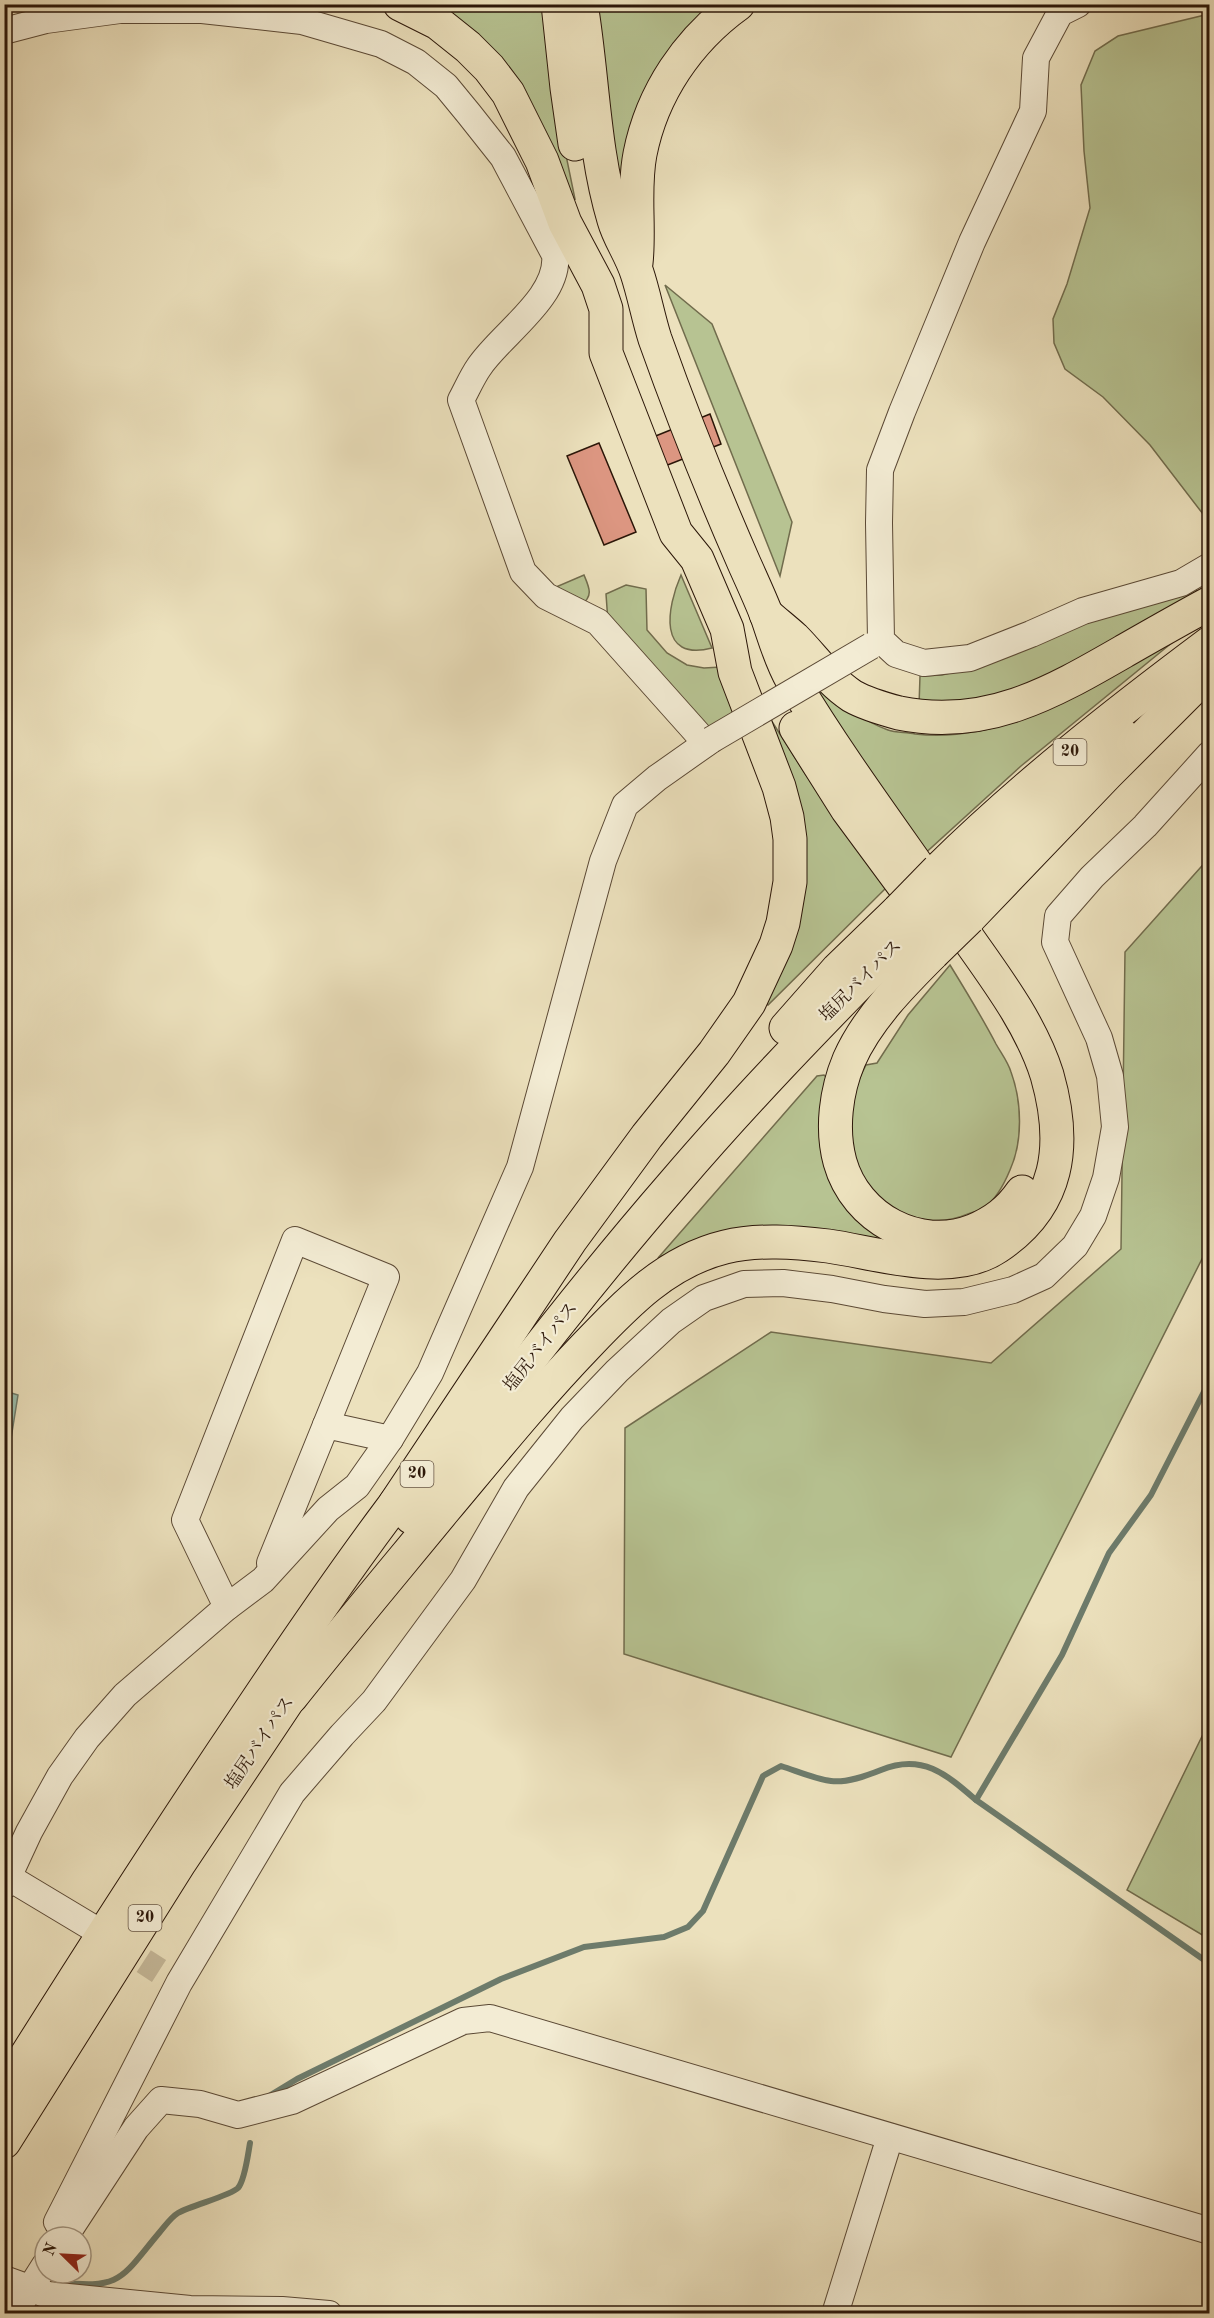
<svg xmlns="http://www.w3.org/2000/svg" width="1214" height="2318" font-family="'Old Standard TT','Noto Serif JP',serif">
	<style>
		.green { fill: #b7c392; stroke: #716c4d; stroke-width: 1.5 }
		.water { fill: #99bead; stroke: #6d7b6b; stroke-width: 1.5 }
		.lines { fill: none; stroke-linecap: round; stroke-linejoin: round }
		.stream { stroke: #6d7b6b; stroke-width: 6 }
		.building { fill: #dc9681; stroke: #2b1608; stroke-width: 1.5 }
		.minor-tunnel { stroke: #c5b899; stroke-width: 26; stroke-dasharray: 26 13; stroke-linecap: butt }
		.minor-casing { stroke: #5b4935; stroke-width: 28 }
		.highway-casing { stroke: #2b1608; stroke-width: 35 }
		.minor { stroke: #f3ecd4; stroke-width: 26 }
		.highway { stroke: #ece1bd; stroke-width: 33 }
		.minor-bridge-casing { stroke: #5b4935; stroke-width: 28; stroke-linecap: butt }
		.highway-bridge-casing { stroke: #2b1608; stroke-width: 35; stroke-linecap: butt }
		.minor-bridge { stroke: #f3ecd4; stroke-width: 26 }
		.highway-bridge { stroke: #ece1bd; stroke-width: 33 }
		.labels { text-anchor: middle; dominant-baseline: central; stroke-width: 4.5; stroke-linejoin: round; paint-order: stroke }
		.shield { fill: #f3ecd4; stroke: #675645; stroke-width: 1.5 }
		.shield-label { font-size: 16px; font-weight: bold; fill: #2b1608 }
		.street-label { font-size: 18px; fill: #2b1608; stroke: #f3ecd4 }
	</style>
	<rect width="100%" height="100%" fill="#ece1bd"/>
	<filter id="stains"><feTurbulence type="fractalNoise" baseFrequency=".00333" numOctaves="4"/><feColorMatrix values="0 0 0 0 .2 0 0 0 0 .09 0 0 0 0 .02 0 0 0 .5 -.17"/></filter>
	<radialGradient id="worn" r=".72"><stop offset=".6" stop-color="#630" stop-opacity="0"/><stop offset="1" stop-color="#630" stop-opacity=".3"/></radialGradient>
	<g class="green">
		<path d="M427,5h116l9,82 23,112 -7,-1z"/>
		<path d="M590,5h127l-93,208z"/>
		<path d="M1209,14l1,503 -4,1 -56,-73 -47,-48 -38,-28 -11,-26 -1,-24 14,-35 23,-76 -6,-57 -3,-66 14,-34 23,-15z"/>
		<path d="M665,285l47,39 80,198 -12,54z"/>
		<path d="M584,575c5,12 10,21 -3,30l-32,-15z"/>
		<path d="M681,575l31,73c-55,14 -45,-41 -31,-73z"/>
		<path d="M1195,581l2,12 -108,63 -85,40 -85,10 1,-30 22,-1 44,-11 51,-24z"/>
		<path d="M626,585l20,4 1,41 20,23 20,12 17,3 17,-1 18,44 -32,19 -99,-108 -2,-28z"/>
		<path d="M1179,637l-158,129 -100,91 -107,-163 9,-6c20,17 40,33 65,42 8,3 18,2 27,4 97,11 182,-52 264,-97z"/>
		<path d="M771,720l33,52 82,116 -118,117 -4,-2 22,-54 -20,-225z"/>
		<path d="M1209,858v387l-258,512 -327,-103 1,-226 146,-96 220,31 130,-114 4,-297z"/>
		<path d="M950,965c16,26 32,52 46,79 5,9 12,18 15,28 11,30 12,69 -1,98 -5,12 -14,29 -25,37 -5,4 -12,5 -17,7 -56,24 -116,-21 -121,-80 -1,-22 9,-50 19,-69l11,-2 31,-48z"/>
		<path d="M824,1075l5,5 -6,78 9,28 18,27 56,30h-216l-32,15 159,-182z"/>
		<path d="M1209,1722l1,217h-1l-82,-49z"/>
	</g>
	<path class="water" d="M5,1391l13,4 -13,81 -1,-85z"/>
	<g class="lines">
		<g class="stream">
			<path d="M976,1800l86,-145 47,-102 42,-58 59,-115"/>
			<path d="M269,2096l28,-17 204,-100 83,-32 80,-10 24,-10 15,-16 60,-135 18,-10c16,5 34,13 50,15 16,2 35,-5 50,-11 41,-17 65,4 95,30l234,164"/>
			<path d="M60,2282c62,8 62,-5 99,-49 6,-7 12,-16 19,-20 14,-8 52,-17 60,-25 7,-8 10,-34 12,-45"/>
		</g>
	</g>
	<g class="building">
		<path d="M710,414l11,30 -84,33 -11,-29z"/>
		<path d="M599,443l37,89 -32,13 -37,-89z"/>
	</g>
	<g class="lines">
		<path class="minor-tunnel" d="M111,1940l48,31"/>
		<g class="minor-casing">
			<g id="minor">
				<path d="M1078,4l-18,9 -24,45 -3,53 -61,131 -70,170 -22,58 -1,53 2,117 15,14 28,9 46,-5 61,-24 52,-23 98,-28 29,-17"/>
				<path d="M4,31l42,-11 74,-10h82l100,11 79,23 35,18 30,24 23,28 34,43 52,98c5,42 -55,80 -76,112 -7,10 -12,22 -18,33l62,172 23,24 52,26 108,121"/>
				<path d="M270,1563l56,-138 64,14"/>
				<path d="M227,1607l-42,-87 110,-280 91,37 -60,148"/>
				<path d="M8,1877l85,51"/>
				<path d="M4,1886l25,-54 31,-56 27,-38 38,-43 102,-88 36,-27 65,-71 29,-23 33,-47 40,-66 90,-206 83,-306 22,-56 32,-27 54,-38"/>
				<path d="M70,2229l66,-101 25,-28 39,4 38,11 54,-14 171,-80 27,-3 720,213"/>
				<path d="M66,2234l-9,-12 122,-239 113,-190 50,-58 32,-34 89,-121 53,-92 56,-70 45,-47 54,-50 33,-23 40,-14 39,-1 49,6 52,10 41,5 39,-2 49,-12 31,-14 31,-30 18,-30 13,-38 9,-51 -5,-51 -11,-38 -44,-96 3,-26 34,-39 53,-51 65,-72"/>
				<path d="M4,2279l44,16 142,14 92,1 47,4"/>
				<path d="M14,2314l31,-49"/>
				<path d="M835,2314l55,-177"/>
			</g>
		</g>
		<g class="highway-casing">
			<g id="highway">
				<path d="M558,4l9,84 8,56"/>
				<path d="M636,263c4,-36 -3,-73 4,-109 12,-61 48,-114 98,-150"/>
				<path d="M766,614c9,8 19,16 28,24 19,19 35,43 58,58 14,8 32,13 47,17 88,18 154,-21 227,-63 28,-16 56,-32 84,-47"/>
				<path d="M796,728l51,81 82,111"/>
				<path d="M938,870c84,-83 177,-156 272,-227"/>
				<path d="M951,893l171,-158"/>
				<path d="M969,918l138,-144 103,-103"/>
				<path d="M933,953c-31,31 -66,66 -84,107 -13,31 -18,69 -9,102 16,57 79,90 133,69 21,-9 36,-20 49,-39"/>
				<path d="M786,1028l52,-59 61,-59"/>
				<path d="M395,1504l175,-263 77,-105 67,-83 35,-50 27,-58 7,-22 7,-41v-43l-3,-22 -8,-30 -44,-115 -8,-43 -30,-70 -21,-26 -70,-180v-44l-8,-24 -33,-62 -23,-62 -34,-68 -19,-25 -21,-21 -30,-24 -38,-19"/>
				<path d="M411,1517c84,-115 171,-228 264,-335 75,-88 156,-170 236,-252"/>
				<path d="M291,1697c50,-63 102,-125 153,-187 47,-56 92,-112 143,-165 40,-42 80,-84 138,-98 33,-8 70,-5 103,-1 50,7 123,32 169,1 63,-42 70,-102 50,-172 -17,-54 -55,-102 -87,-148 -56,-82 -117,-162 -168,-247 -12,-21 -17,-41 -25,-64 -7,-18 -15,-35 -23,-53 -32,-73 -62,-148 -89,-224 -7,-22 -11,-45 -18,-66 -6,-19 -18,-35 -23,-53 -21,-70 -21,-144 -33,-216"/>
				<path d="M4,2091c79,-126 159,-251 242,-374 52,-78 105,-156 162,-230"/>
				<path d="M4,2142l176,-280 122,-183"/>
			</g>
		</g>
		<use href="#minor" class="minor"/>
		<use href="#highway" class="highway"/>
		<g class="minor-bridge-casing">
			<path id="minor-bridge" d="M711,740l160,-94"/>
		</g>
		<g class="highway-bridge-casing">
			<g id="highway-bridge">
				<path d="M899,910l39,-40"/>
				<path d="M911,930l40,-37"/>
				<path d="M933,953l36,-35"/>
			</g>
		</g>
		<use href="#minor-bridge" class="minor-bridge"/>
		<use href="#highway-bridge" class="highway-bridge"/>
	</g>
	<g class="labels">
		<g class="shield">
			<rect x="1053.5" y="739" width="33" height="26" rx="4.5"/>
			<rect x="400.5" y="1461" width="33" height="26" rx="4.5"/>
			<rect x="128.5" y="1905" width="33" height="26" rx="4.5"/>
		</g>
		<g class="shield-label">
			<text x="1070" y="752">20</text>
			<text x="417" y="1474">20</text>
			<text x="145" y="1918">20</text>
		</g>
		<g class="street-label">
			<text transform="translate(861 981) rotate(-45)">塩尻バイパス</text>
			<text transform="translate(541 1347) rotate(-52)">塩尻バイパス</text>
			<text transform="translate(260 1743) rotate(-56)">塩尻バイパス</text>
		</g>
	</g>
	<rect width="1214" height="2318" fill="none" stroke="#ece1bd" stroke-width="24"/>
	<rect x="6" y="6" width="1202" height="2306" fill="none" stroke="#2b1608" stroke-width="3"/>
	<rect x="12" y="12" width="1190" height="2294" fill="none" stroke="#2b1608" stroke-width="1.5"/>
	<g transform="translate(63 2255) rotate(294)"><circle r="28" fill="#f3ecd4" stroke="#a39682" stroke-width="1.5"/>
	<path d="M0-4.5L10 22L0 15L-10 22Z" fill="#8f2418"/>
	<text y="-9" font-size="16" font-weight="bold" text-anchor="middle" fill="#2b1608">N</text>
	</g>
	<rect width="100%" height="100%" filter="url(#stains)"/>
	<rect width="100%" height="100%" fill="url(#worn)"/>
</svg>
